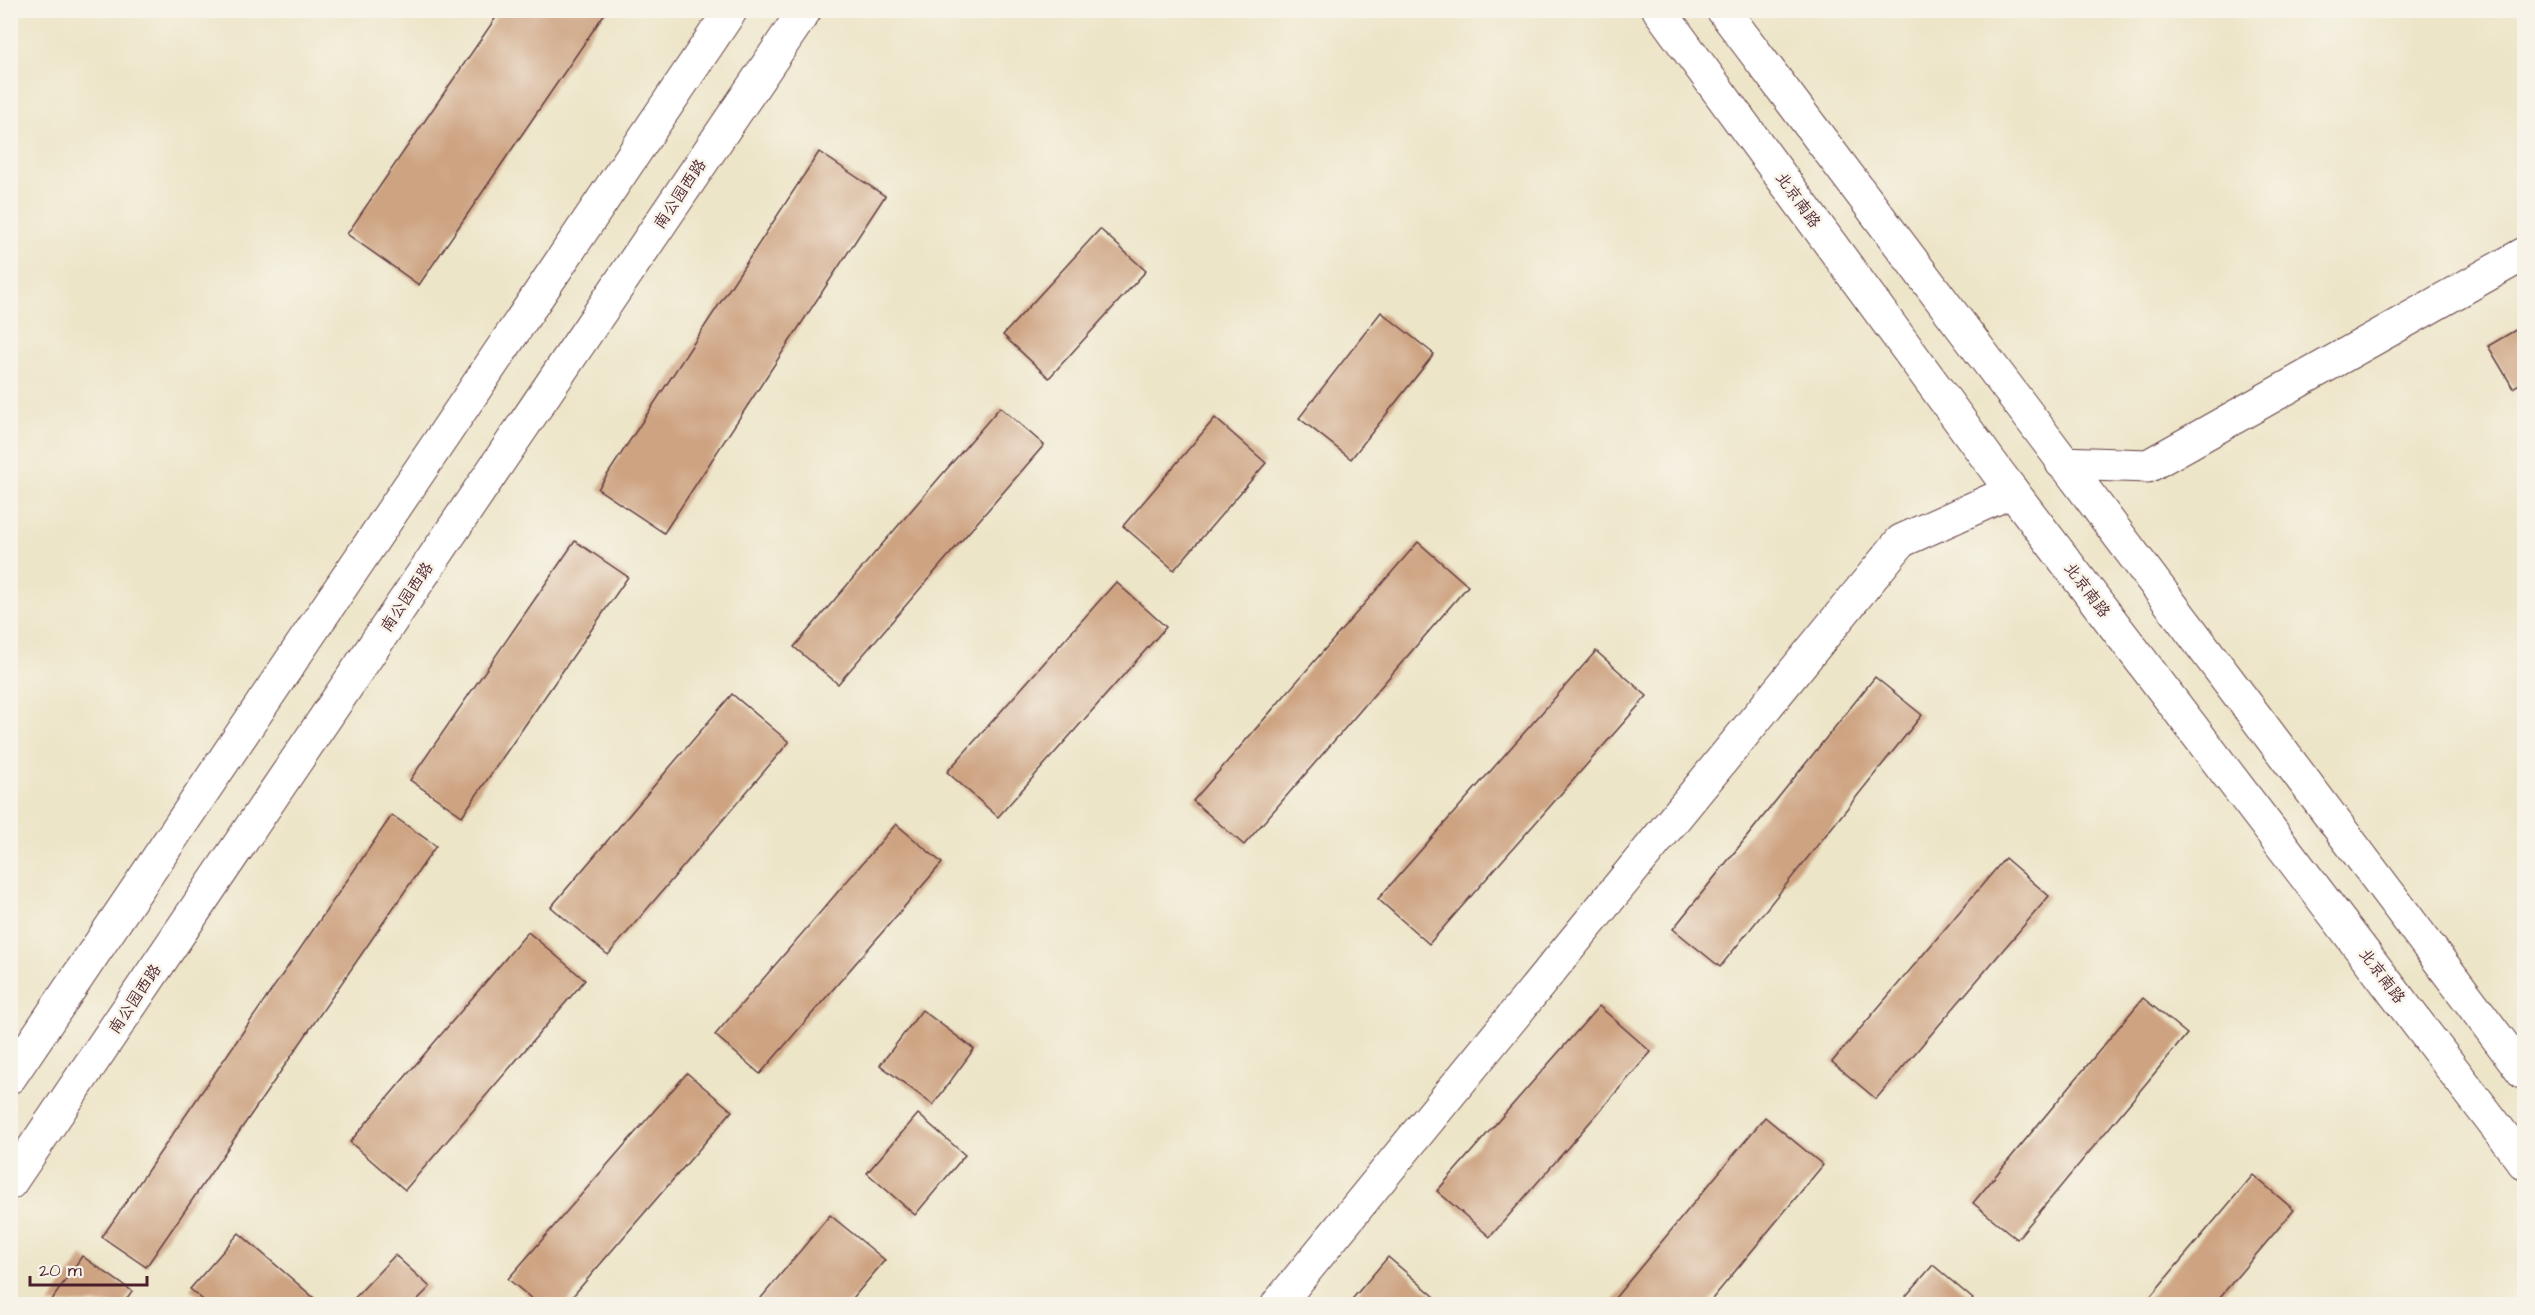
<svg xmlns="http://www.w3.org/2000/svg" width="2535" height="1315" font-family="'Architects Daughter','LXGW WenKai TC',sans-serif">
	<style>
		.building { fill: #cda381 }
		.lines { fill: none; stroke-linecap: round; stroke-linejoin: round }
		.minor-casing { stroke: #623d43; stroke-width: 35 }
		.major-casing { stroke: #623d43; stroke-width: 35 }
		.minor { stroke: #fff; stroke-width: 33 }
		.major { stroke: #fff; stroke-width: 33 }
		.labels { text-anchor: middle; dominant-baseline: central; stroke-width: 5; stroke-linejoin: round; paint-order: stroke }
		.street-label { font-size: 16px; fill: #4a1f2b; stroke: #f7f3e8 }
	</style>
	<rect width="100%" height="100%" fill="#f7f3e8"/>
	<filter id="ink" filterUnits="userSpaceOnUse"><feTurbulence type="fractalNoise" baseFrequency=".0167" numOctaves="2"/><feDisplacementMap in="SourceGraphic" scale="12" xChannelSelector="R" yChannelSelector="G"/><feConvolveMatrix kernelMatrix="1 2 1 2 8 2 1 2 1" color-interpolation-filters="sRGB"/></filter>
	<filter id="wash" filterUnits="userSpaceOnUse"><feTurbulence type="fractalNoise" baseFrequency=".008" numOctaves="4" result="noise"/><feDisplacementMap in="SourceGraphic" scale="24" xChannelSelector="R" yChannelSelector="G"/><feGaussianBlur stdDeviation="1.35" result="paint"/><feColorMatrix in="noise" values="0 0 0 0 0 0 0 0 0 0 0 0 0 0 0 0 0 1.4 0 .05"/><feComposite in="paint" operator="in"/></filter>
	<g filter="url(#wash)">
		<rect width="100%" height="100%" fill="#ede5c8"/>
		<g id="blocks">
			<g class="building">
				<path d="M501,10h106l-188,275 -72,-51z"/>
				<path d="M819,152l66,44 -221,337 -66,-44z"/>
				<path d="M1100,229l46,42 -97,107 -46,-43z"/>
				<path d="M1381,312l53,42 -83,105 -52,-41z"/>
				<path d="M2524,325v56l-11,7 -25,-42z"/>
				<path d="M1000,407l44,38 -206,239 -44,-37z"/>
				<path d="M1215,418l51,45 -92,107 -51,-44z"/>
				<path d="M575,541l53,36 -166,239 -52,-36z"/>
				<path d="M1418,542l50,44 -224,259 -51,-44z"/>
				<path d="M1116,582l50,45 -168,190 -51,-45z"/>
				<path d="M1596,651l51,45 -218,248 -51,-45z"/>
				<path d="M1875,677l47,38 -202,252 -47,-38z"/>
				<path d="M732,694l57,48 -181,213 -57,-48z"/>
				<path d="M392,815l44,31 -290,421 -44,-30z"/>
				<path d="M896,824l46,39 -182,211 -45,-39z"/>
				<path d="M2005,858l44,38 -173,203 -44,-37z"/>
				<path d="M528,932l57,48 -180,210 -55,-48z"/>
				<path d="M2143,998l44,36 -170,205 -44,-36z"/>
				<path d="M1599,1006l52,46 -161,185 -53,-46z"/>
				<path d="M922,1010l52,39 -41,56 -53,-40z"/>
				<path d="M687,1073l45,38 -166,193h-28l-30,-25z"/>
				<path d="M918,1114l47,41 -50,60 -48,-42z"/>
				<path d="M1765,1117l58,48 -115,139h-98z"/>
				<path d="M2253,1175l41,35 -80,94h-70z"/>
				<path d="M830,1215l55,45 -37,44h-92z"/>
				<path d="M239,1233l82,71h-113l-18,-15z"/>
				<path d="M395,1255l35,32 -17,17h-64z"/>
				<path d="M82,1256l50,35 -9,13h-74z"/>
				<path d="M1388,1257l53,45 -2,2h-91z"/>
				<path d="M1933,1265l40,34 -4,5h-70z"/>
			</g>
		</g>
	</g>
	<g filter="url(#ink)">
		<use href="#blocks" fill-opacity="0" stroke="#623d43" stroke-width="1.5"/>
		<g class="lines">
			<g class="minor-casing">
				<g id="minor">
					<path d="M2062,463l86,3 376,-212"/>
					<path d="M1278,1304l623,-763 111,-50"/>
				</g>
			</g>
			<g class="major-casing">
				<g id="major">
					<path d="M1659,10l340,464 525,689"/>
					<path d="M1723,10l801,1063"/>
					<path d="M10,1077l721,-1067"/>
					<path d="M10,1183l795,-1173"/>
				</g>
			</g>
			<use href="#minor" class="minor"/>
			<use href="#major" class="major"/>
		</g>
	</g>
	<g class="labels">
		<g class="street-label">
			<text transform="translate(680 194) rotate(-56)">南公园西路</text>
			<text transform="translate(1798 200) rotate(54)">北京南路</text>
			<text transform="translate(2087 590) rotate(53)">北京南路</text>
			<text transform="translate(407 597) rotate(-56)">南公园西路</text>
			<text transform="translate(2382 976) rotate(53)">北京南路</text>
			<text transform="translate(135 999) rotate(-56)">南公园西路</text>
		</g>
	</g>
	<rect width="2535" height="1315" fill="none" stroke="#f7f3e8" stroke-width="36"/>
	<path d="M30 1276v9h117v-9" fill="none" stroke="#4a1f2b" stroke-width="3"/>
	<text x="39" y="1276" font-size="18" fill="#4a1f2b" stroke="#f7f3e8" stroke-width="4.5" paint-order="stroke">20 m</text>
</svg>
